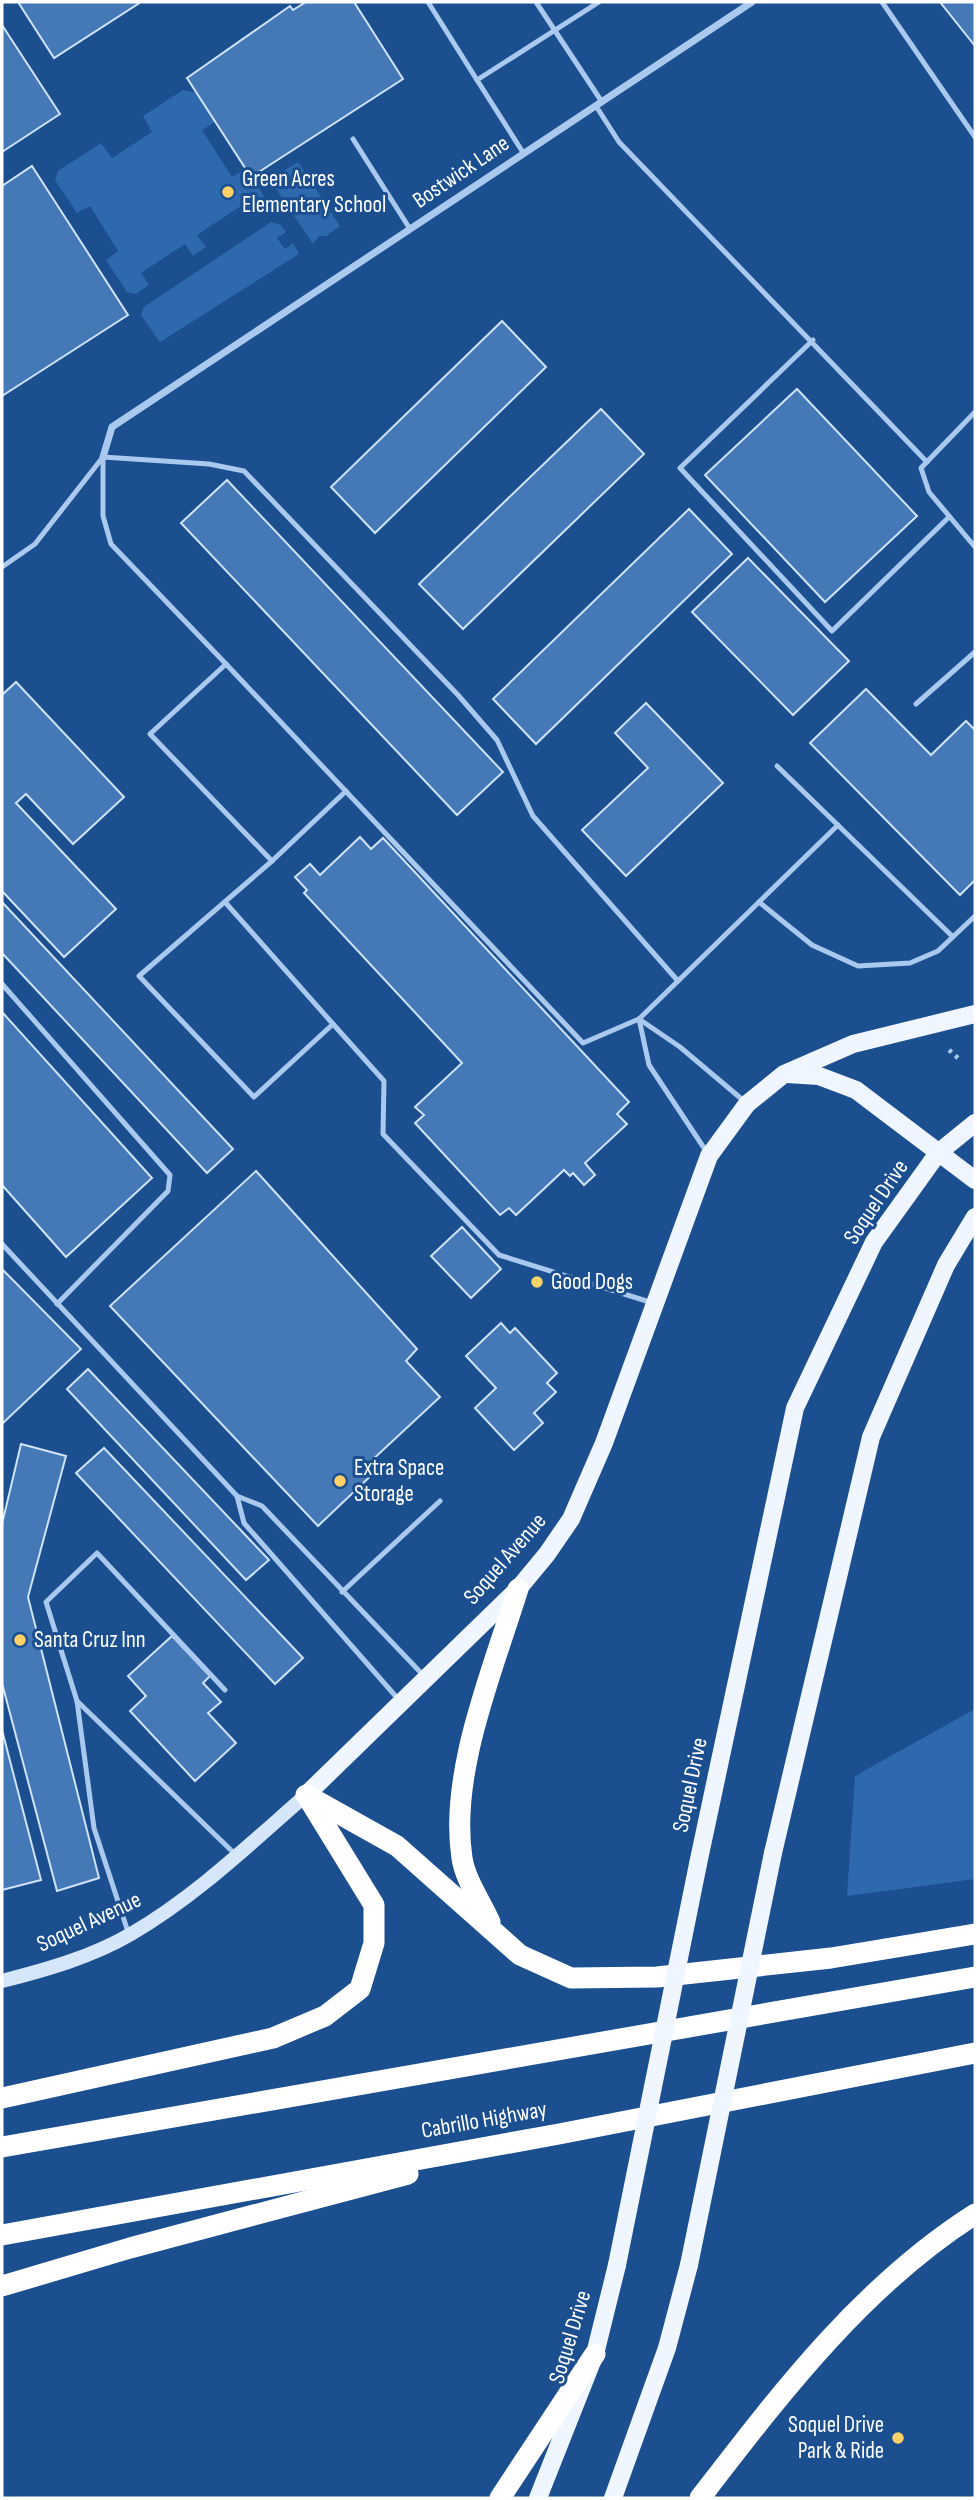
<svg xmlns="http://www.w3.org/2000/svg" width="977" height="2500" font-family="'Sofia Sans Condensed',sans-serif">
	<style>
		.green { fill: #2e69ad }
		.building { fill: #4478b7; stroke: #cfe3fa; stroke-width: 2 }
		.lines { fill: none; stroke-linecap: round; stroke-linejoin: round }
		.path { stroke: #a9c9ee; stroke-width: 4.5; stroke-dasharray: 3.5 5; stroke-linecap: butt }
		.lane { stroke: #a9c9ee; stroke-width: 5 }
		.street { stroke: #a9c9ee; stroke-width: 7 }
		.secondary { stroke: #d6e6fa; stroke-width: 14 }
		.primary { stroke: #f0f6ff; stroke-width: 18 }
		.highway { stroke: #fff; stroke-width: 21 }
		.primary-bridge { stroke: #f0f6ff; stroke-width: 18 }
		.poi-dot { fill: #ffd166; stroke: #1b4f8f; stroke-width: 2.5 }
		.labels { text-anchor: middle; dominant-baseline: central; stroke-width: 6; stroke-linejoin: round; paint-order: stroke }
		.street-label { font-size: 23px; fill: #fff; stroke: #1b4f8f }
		.poi-label { font-size: 23px; fill: #fff; stroke: #1b4f8f; text-anchor: start }
	</style>
	<rect width="100%" height="100%" fill="#1b4f8f"/>
	<g class="green">
		<path d="M183,90l14,3 18,29 -13,8 30,47 14,-8 21,32 -3,7 -11,8 -9,-12 -47,31 9,12 -13,9 -8,-12 -44,29 8,12 -13,9 -9,-2 -21,-32 12,-9 -28,-45 -13,7 -22,-33 3,-9 43,-28 11,15 40,-26 -9,-16z"/>
		<path d="M298,162l42,64 -14,10h-7l-6,8 -40,-60 1,-7z"/>
		<path d="M271,222l10,3 5,7 -9,6 8,11 8,-6 6,11 -139,88 -19,-27 3,-8z"/>
		<path d="M975,1709v170l-128,17 8,-120z"/>
	</g>
	<g class="building">
		<path d="M18,2h123l-87,56z"/>
		<path d="M306,2h48l49,77 -152,98 -64,-99 103,-72 3,4z"/>
		<path d="M940,2h35v44z"/>
		<path d="M2,25l58,89 -58,38z"/>
		<path d="M32,166l96,149 -126,81v-210z"/>
		<path d="M502,321l44,46 -171,166 -44,-46z"/>
		<path d="M797,389l120,127 -92,86 -120,-127z"/>
		<path d="M601,409l43,45 -181,175 -44,-45z"/>
		<path d="M227,480l276,292 -46,43 -276,-292z"/>
		<path d="M689,509l43,45 -196,190 -43,-45z"/>
		<path d="M748,558l101,103 -56,54 -101,-103z"/>
		<path d="M16,682l108,115 -51,47 -47,-50 -10,9 100,106 -52,48 -62,-66v-196z"/>
		<path d="M866,689l65,66 35,-34 9,9v150l-15,15 -150,-152z"/>
		<path d="M646,703l77,80 -97,93 -44,-46 66,-62 -33,-35z"/>
		<path d="M360,837l11,12 12,-11 246,264 -12,12 10,10 -42,39 10,12 -11,10 -11,-12 -3,3 -6,-6 -48,45 -7,-7 -9,7 -85,-92 9,-8 -9,-8 47,-44 -158,-170 3,-3 -12,-13 15,-13 10,11z"/>
		<path d="M2,902l231,247 -26,24 -205,-220z"/>
		<path d="M2,1012l150,166 -86,79 -64,-72z"/>
		<path d="M256,1171l161,178 -11,12 34,36 -70,65 7,8 -59,56 -208,-220z"/>
		<path d="M462,1227l39,42 -30,29 -40,-42z"/>
		<path d="M2,1269l79,80 -79,75z"/>
		<path d="M501,1323l9,10 5,-5 42,45 -10,10 9,9 -22,21 9,10 -29,27 -39,-42 21,-20 -30,-32z"/>
		<path d="M88,1369l181,191 -23,20 -179,-191z"/>
		<path d="M21,1444l45,12 -38,141 71,281 -42,13 -55,-208v-159z"/>
		<path d="M104,1448l199,210 -28,26 -199,-211z"/>
		<path d="M172,1636l38,40 -7,7 18,19 -13,11 28,30 -41,38 -65,-70 16,-15 -18,-20z"/>
		<path d="M2,1730l39,150 -39,10z"/>
	</g>
	<g class="lines">
		<path class="path" d="M949,1050l10,9"/>
		<g class="lane">
			<path d="M428,2l49,78 122,-78"/>
			<path d="M536,2l66,100"/>
			<path d="M882,2l93,135"/>
			<path d="M477,80l47,74"/>
			<path d="M596,106l23,36 308,320"/>
			<path d="M353,139l57,90"/>
			<path d="M813,340l-133,128 152,163 117,-114"/>
			<path d="M975,412l-54,56 8,24 46,55"/>
			<path d="M103,457l106,7 35,7 214,224 39,45 36,76 145,165"/>
			<path d="M103,457v59l8,28 115,120"/>
			<path d="M2,567l33,-23 68,-87"/>
			<path d="M916,704l59,-52"/>
			<path d="M777,766l175,170"/>
			<path d="M272,861l74,-70"/>
			<path d="M225,902l108,122 -79,73 -115,-121 133,-115 -122,-127 76,-70 357,379 56,-24 120,-117 53,43 46,21 52,-3 28,-12 37,-35"/>
			<path d="M759,902l79,-77"/>
			<path d="M2,984l168,191 -2,16 -111,113"/>
			<path d="M639,1019l10,46 57,86"/>
			<path d="M639,1019l41,28 64,54"/>
			<path d="M333,1024l51,57 -1,53 116,121 154,48"/>
			<path d="M2,1244l235,252"/>
			<path d="M342,1592l98,-91"/>
			<path d="M399,1700l-155,-177 -7,-27 25,10 162,170"/>
			<path d="M77,1701l159,154"/>
			<path d="M129,1935l-35,-107 -17,-127 -31,-99 51,-49 128,137"/>
		</g>
		<path class="street" d="M103,457l9,-30 640,-425"/>
		<path class="secondary" d="M2,1981c43,-11 90,-24 129,-47 64,-37 120,-91 175,-139"/>
		<g class="primary">
			<path d="M787,1074l32,2 37,14 119,90"/>
			<path d="M306,1795l212,-206 29,-35 24,-35 33,-76 105,-287 38,-52 37,-30 69,-30 122,-30"/>
			<path d="M773,1853l98,-416 75,-172 29,-48"/>
			<path d="M698,1864l97,-456 79,-166 64,-89 37,-30"/>
			<path d="M538,2498l57,-144 22,-89"/>
			<path d="M613,2498l54,-150 22,-83"/>
		</g>
		<g class="highway">
			<path d="M306,1795l91,51 123,109 51,23 86,-1 174,-19 144,-24"/>
			<path d="M490,1922c-9,-20 -25,-43 -28,-64 -13,-85 31,-188 56,-269"/>
			<path d="M2,2098l271,-60 52,-22 35,-27 14,-46v-38l-67,-109"/>
			<path d="M2,2147l973,-170"/>
			<path d="M2,2235l557,-101 416,-81"/>
			<path d="M2,2286l128,-38 278,-74"/>
			<path d="M500,2498l95,-144"/>
			<path d="M700,2498c81,-105 162,-212 275,-284"/>
		</g>
		<g class="primary-bridge">
			<path d="M617,2265l81,-401"/>
			<path d="M689,2265l84,-412"/>
		</g>
	</g>
	<g class="poi-dot">
		<circle cx="228" cy="192" r="7"/>
		<circle cx="537" cy="1282" r="7"/>
		<circle cx="340" cy="1481" r="7"/>
		<circle cx="20" cy="1640" r="7"/>
		<circle cx="898" cy="2438" r="7"/>
	</g>
	<g class="labels">
		<g class="street-label">
			<text transform="translate(461 172) rotate(-34)">Bostwick Lane</text>
			<text transform="translate(876 1202) rotate(-56)">Soquel Drive</text>
			<text transform="translate(505 1559) rotate(-49)">Soquel Avenue</text>
			<text transform="translate(690 1785) rotate(-78)">Soquel Drive</text>
			<text transform="translate(89 1922) rotate(-25)">Soquel Avenue</text>
			<text transform="translate(484 2120) rotate(-10)">Cabrillo Highway</text>
			<text transform="translate(570 2337) rotate(-73)">Soquel Drive</text>
		</g>
		<g class="poi-label">
			<text x="242" y="179">Green Acres<tspan x="242" dy="26">Elementary School</tspan></text>
			<text x="551" y="1282">Good Dogs</text>
			<text x="354" y="1468">Extra Space<tspan x="354" dy="26">Storage</tspan></text>
			<text x="34" y="1640">Santa Cruz Inn</text>
			<text x="884" y="2425" text-anchor="end">Soquel Drive<tspan x="884" dy="26">Park &amp; Ride</tspan></text>
		</g>
	</g>
	<rect width="977" height="2500" fill="none" stroke="#ffffff" stroke-width="7"/>
</svg>
